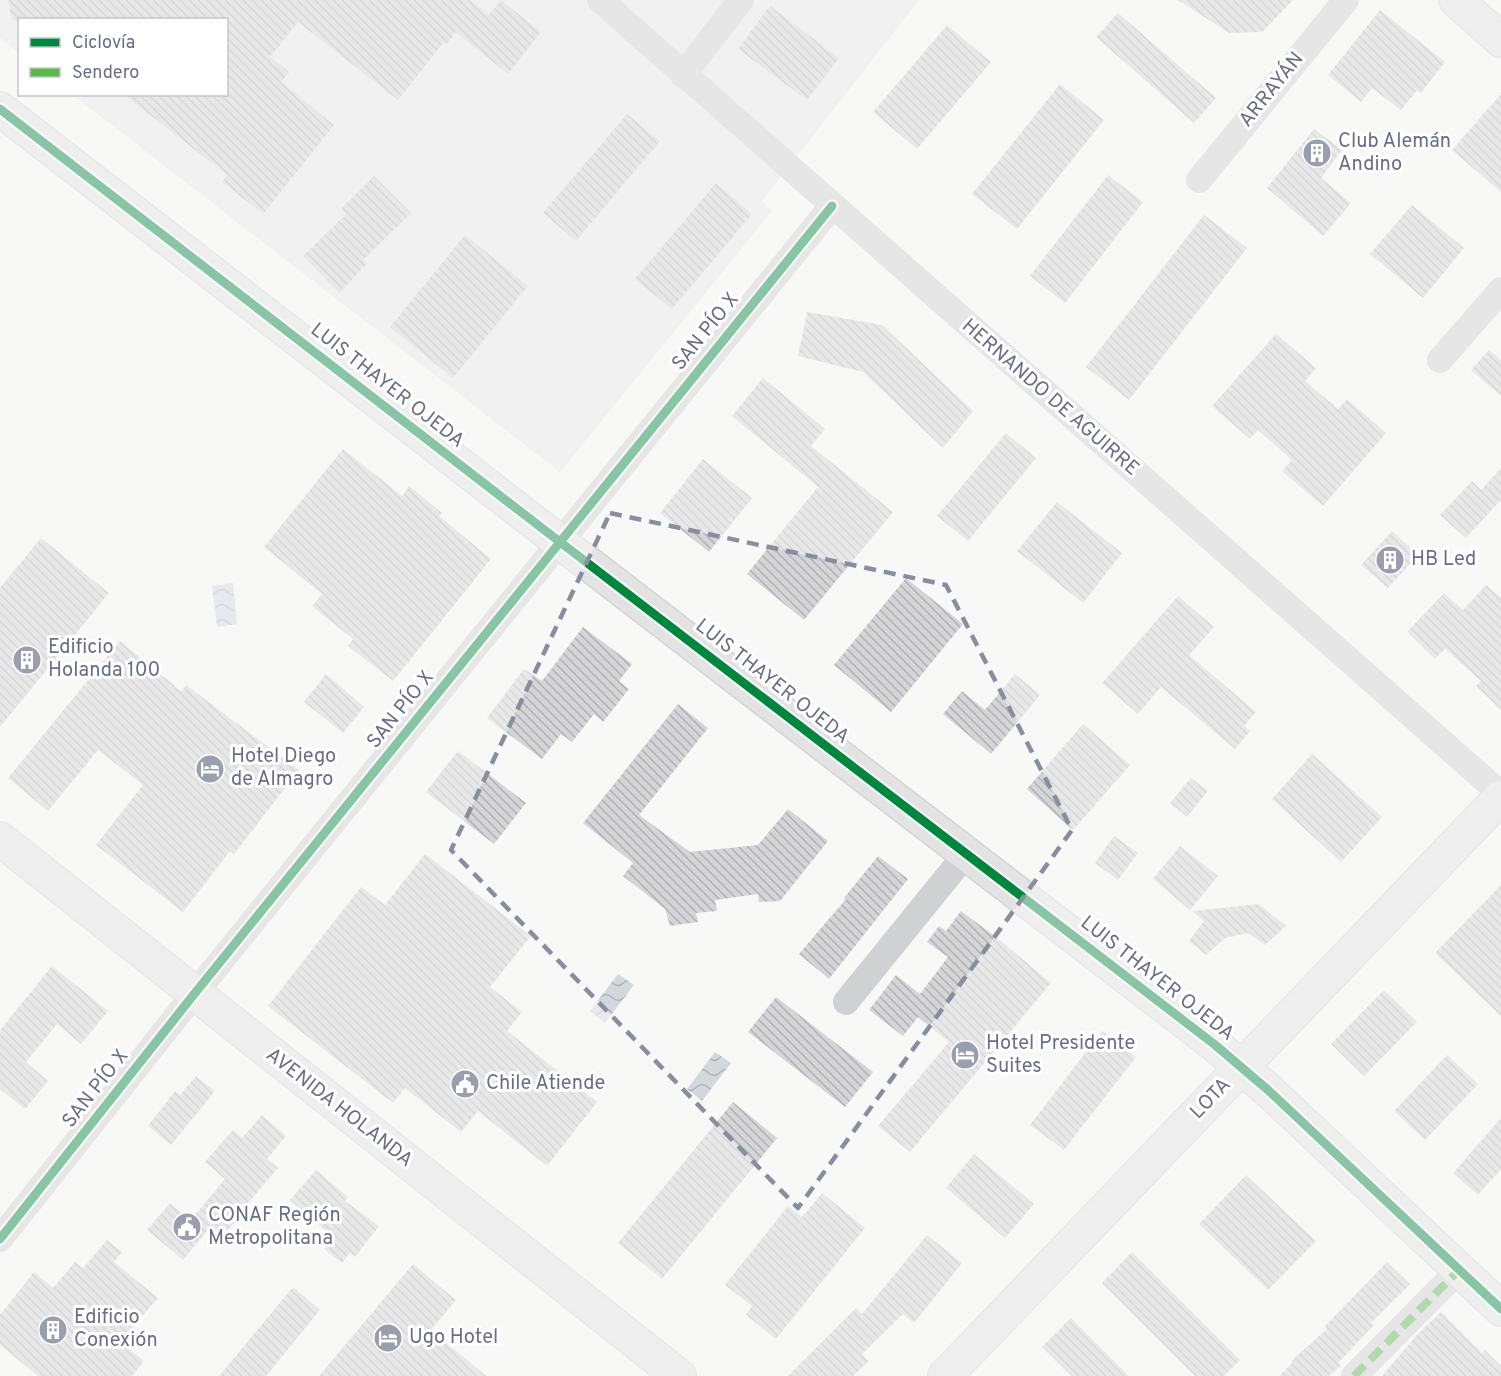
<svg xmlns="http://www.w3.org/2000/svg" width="1501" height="1376" font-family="Overpass,sans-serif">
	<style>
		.built { fill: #e8e8ea }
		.water { fill: url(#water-waves) }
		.building { fill: url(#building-back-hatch) }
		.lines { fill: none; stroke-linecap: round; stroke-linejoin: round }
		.secondary-casing { stroke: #d4d5d6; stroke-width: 36 }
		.street { stroke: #d0d1d2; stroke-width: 26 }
		.secondary { stroke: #e3e3e3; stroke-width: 33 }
		.quiet { stroke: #58b947; stroke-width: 8; stroke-dasharray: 15 8; stroke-linecap: butt }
		.cycleway-casing { stroke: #fff; stroke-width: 13 }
		.cycleway { stroke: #00873e; stroke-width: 9 }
		.marked { fill: none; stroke: #888da0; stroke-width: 4.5; stroke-dasharray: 12 8; stroke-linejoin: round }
		.labels { text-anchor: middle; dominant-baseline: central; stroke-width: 6; stroke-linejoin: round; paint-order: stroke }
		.street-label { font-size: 20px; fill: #686e87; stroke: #fff }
		.poi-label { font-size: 20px; fill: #686e87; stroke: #fff; text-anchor: start }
	</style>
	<defs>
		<pattern id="water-waves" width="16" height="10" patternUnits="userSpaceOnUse" patternTransform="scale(1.5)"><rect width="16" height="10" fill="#d4d8dd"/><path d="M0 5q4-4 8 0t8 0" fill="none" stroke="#b0b3b9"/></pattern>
		<pattern id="building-back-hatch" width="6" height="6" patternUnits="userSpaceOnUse" patternTransform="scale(1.5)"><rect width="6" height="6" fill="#d5d5d7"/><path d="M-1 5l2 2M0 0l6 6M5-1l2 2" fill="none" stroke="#b1b1b4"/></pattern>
	</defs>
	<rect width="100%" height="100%" fill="#f8f8f7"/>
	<path class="built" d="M0,0h919l-157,201 10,10 -212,261 -487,-377 153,-1v-74h-206l-1,33 -19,-15z"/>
	<g class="water">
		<path d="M233,583l4,41 -20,3 -5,-41z"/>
		<path d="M618,974l16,11 -29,38 -15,-12z"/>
		<path d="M715,1052l16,11 -29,38 -15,-12z"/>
	</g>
	<g class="building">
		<path d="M8,0h462l19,15 12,-15 40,32 -33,42 -52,-42 -10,13 -3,-2 -45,57 -100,-78 -28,35 19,15 -8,10 53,43 -71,89 -41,-32 5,-7 -104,-81h103v-74h-214z"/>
		<path d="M1178,0h115l-31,32 -33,1z"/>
		<path d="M770,6l69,52 -32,42 -69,-51z"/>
		<path d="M1380,10l65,52 -24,31 -4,-3 -16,20 -29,-22 -11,14 -33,-27z"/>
		<path d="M1118,13l98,85 -22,25 -98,-86z"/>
		<path d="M947,25l44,37 -74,87 -44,-37z"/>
		<path d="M1060,84l44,36 -87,109 -45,-35z"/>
		<path d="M1501,94v98l-49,-42z"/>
		<path d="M627,114l33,27 -84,100 -33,-28z"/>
		<path d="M1314,129l28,21 -21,28 30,25 -28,33 -56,-48z"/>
		<path d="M1108,175l35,27 -78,101 -35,-27z"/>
		<path d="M374,176l37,37 -48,47 4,4 -28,29 -36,-37 43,-42 -5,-5z"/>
		<path d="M716,183l36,31 -80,95 -37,-30z"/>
		<path d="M1412,205l52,43 -41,50 -53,-44z"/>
		<path d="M1204,215l43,33 -118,152 -43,-33z"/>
		<path d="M465,235l63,51 -75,92 -63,-51z"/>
		<path d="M807,312l75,13 91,86 -30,37 -80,-76 -65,-16z"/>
		<path d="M1276,334l40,34 -11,13 33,28 9,-10 39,34 -63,73 -41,-35 10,-11 -34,-30 -8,9 -38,-33z"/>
		<path d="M1489,350l12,10v36l-30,-26z"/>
		<path d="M763,378l62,51 -14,17 82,66 -89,108 -57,-46 71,-87 -86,-71z"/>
		<path d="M1006,433l30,25 -68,83 -31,-25z"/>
		<path d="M343,449l59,47 7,-10 33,27 -3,3 52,43 -98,122 -45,-35 5,-7 -41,-33 10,-12 -58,-47z"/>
		<path d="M703,459l49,39 -43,54 -49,-39z"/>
		<path d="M1501,468v32l-35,38 -26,-23 32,-34 9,9z"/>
		<path d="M1057,502l65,51 -39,50 -66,-52z"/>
		<path d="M1392,531l26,24 -30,33 -27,-23z"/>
		<path d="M41,538l68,55 -109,134v-139z"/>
		<path d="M906,578l57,46 -72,88 -57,-47z"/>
		<path d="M1486,585l15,13v112l-25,-24 5,-5 -36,-32 -10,10 -28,-27 37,-39 19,17z"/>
		<path d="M1178,596l36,31 -25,28 67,57 -12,14 6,5 -15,18 -74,-62 -23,27 -36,-31z"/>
		<path d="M583,627l49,37 -13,17 10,8 -26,33 -9,-8 -22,28 -11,-8 -19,25 -55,-41 37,-49 18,12z"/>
		<path d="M120,641l61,50 5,-6 113,85 -65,84 -4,-3 -47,61 -87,-67 47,-60 -45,-35 -50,61 -40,-33z"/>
		<path d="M326,674l38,33 -21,26 -39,-31z"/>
		<path d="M1015,674l25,21 -49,59 -48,-40 19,-23 23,19z"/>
		<path d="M678,704l30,24 -69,87 51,37 68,-7 30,-36 40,32 -48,60 -21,1 -1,-8 -43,6 2,11 -21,2 2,9 -28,4 -5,-17 -42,-33 10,-13 -50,-40z"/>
		<path d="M1083,724l47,41 -57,65 -46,-41z"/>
		<path d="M458,751l68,52 -32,41 -68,-52z"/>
		<path d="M1312,754l70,63 -41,45 -69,-63z"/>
		<path d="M1191,778l17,13 -21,26 -17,-14z"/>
		<path d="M1114,836l24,17 -20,27 -23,-17z"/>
		<path d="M1180,846l38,30 -28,34 -37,-31z"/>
		<path d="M425,854l106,82 -41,51 32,25 -15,19 90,71 -50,64 -69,-55 -17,21 -56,-44 -12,15 -125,-97 93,-119 24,18z"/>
		<path d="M878,856l30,23 -79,100 -30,-25 47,-55 -2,-1z"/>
		<path d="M1501,885v131l-66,-63z"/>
		<path d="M1259,904l27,22 -21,19 -17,-12 -23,5 -19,17 -17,-14 15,-20 -12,-10z"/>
		<path d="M961,911l40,30 50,42 -141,169 -32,-26 71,-84 -31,-25 -15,19 -34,-26 27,-35 24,19 28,-37 -21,-15 12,-16 7,5z"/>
		<path d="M52,966l56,45 -27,33 -24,-20 -31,38 22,19 -23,28 -25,-20v-59z"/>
		<path d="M1384,990l33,32 -53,54 -33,-32z"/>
		<path d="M776,997l97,75 -28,35 -97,-75z"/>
		<path d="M1102,1031l34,26 -72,93 -34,-25z"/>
		<path d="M1447,1055l31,29 -53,56 -31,-29z"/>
		<path d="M196,1076l19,15 -44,54 -23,-19 27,-35 5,4z"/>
		<path d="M733,1102l44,36 -115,141 -44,-36z"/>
		<path d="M262,1115l24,21 -19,23 11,9 -45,52 2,2 -16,19 -12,-10 -24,29 -36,-30 23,-27 21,17 34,-41 -20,-17 28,-32 9,8z"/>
		<path d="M1501,1118v51l-23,26 -25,-22z"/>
		<path d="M974,1154l60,50 -29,34 -59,-50z"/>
		<path d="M316,1170l32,27 -3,4 34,25 -24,31 -5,-4 -8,10 -18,-14 9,-12 -43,-37z"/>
		<path d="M1246,1175l70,66 -48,49 -69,-66z"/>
		<path d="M822,1193l43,35 -89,111 -30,-24 6,-9 -27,-21 63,-79 14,11z"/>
		<path d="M927,1235l35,28 -48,60 -11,-9 -41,40 7,7 -16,15h-65l68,-68 6,6z"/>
		<path d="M107,1240l15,12 -8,10 44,36 -38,44 24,19 -12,15h-94l-38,-31v-30l34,-43 19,16 22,-26 8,6z"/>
		<path d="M1132,1252l108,108 -16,16h-29l-93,-93z"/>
		<path d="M1387,1262l23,22 -39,39 3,2 -36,38 3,3 -12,10h-50l14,-14 -2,-1 36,-32 -2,-3z"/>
		<path d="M413,1264l43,36 -25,30 55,46h-167z"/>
		<path d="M293,1287l27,23 -54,66h-47z"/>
		<path d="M1441,1312l41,41 3,-3 16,16v10h-119l34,-40z"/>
		<path d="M1071,1318l58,58h-58l-29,-29z"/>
	</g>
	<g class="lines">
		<g class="secondary-casing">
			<g id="secondary">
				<path d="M1456,0l45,40"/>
				<path d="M0,109l534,413 680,522 54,46 233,219"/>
				<path d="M0,839l679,537"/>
				<path d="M945,1376l556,-579"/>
			</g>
		</g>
		<g class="street">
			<path d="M600,0l901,794"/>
			<path d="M683,75l58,-75"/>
			<path d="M1199,180l147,-180"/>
			<path d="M1440,360l61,-70"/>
			<path d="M846,1002l120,-148"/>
			<path d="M0,1239l195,-246 637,-787"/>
			<path d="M1354,1376l105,-106"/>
		</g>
		<use href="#secondary" class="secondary"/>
		<path class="quiet" d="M1354,1376l105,-106"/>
		<g class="cycleway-casing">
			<g id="cycleway">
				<path d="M0,109l534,413 680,522 54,46 233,219"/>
				<path d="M0,1239l195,-246 637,-787"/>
			</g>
		</g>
		<use href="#cycleway" class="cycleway"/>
	</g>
	<path d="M0 0H1501V1376H0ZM610,513l336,72 126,245 -274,378 -347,-358z" fill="#f8f8f7" fill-opacity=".55" fill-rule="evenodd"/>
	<path class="marked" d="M610,513l336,72 126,245 -274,378 -347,-358z"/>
	<defs>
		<g id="building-disc" transform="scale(1.5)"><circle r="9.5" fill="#9a9eae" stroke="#fff"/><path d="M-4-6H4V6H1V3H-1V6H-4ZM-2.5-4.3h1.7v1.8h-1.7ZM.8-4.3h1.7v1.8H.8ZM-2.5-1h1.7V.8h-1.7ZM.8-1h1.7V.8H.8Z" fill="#fff"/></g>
		<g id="hotel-disc" transform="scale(1.5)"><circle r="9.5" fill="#9a9eae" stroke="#fff"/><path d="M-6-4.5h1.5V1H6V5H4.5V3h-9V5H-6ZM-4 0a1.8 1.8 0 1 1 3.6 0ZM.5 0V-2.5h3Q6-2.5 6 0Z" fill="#fff"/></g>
		<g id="civic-disc" transform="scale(1.5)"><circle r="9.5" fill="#9a9eae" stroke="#fff"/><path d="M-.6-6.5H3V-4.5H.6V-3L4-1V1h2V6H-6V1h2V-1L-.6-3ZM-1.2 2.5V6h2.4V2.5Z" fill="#fff"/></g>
	</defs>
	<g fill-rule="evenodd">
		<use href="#building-disc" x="1317" y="153"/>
		<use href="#building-disc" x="1390" y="560"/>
		<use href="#building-disc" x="27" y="660"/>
		<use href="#hotel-disc" x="210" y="769"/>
		<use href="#hotel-disc" x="965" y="1055"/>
		<use href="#civic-disc" x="465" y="1084"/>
		<use href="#civic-disc" x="187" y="1227"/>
		<use href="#building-disc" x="53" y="1330"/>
		<use href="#hotel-disc" x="388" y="1338"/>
	</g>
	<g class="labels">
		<g class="street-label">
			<text transform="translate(1272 90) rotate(-51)">ARRAYÁN</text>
			<text transform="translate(706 332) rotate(-51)">SAN PÍO X</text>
			<text transform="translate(387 386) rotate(38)">LUIS THAYER OJEDA</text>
			<text transform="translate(1050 398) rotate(41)">HERNANDO DE AGUIRRE</text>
			<text transform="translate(772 682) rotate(38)">LUIS THAYER OJEDA</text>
			<text transform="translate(401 710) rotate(-51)">SAN PÍO X</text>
			<text transform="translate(1157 979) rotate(38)">LUIS THAYER OJEDA</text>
			<text transform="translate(96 1089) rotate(-52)">SAN PÍO X</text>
			<text transform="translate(1211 1099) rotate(-46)">LOTA</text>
			<text transform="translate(339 1108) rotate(38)">AVENIDA HOLANDA</text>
		</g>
		<g class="poi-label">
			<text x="1338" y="142">Club Alemán<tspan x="1338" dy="23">Andino</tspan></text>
			<text x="1411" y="560">HB Led</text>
			<text x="48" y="648">Edificio<tspan x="48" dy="23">Holanda 100</tspan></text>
			<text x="231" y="757">Hotel Diego<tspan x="231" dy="23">de Almagro</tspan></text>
			<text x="986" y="1044">Hotel Presidente<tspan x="986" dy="23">Suites</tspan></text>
			<text x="486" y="1084">Chile Atiende</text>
			<text x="208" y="1216">CONAF Región<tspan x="208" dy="23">Metropolitana</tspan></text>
			<text x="74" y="1318">Edificio<tspan x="74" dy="23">Conexión</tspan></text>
			<text x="409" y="1338">Ugo Hotel</text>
		</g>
	</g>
	<rect x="18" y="18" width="210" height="78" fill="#ffffff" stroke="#c3c5cf" stroke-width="1.5"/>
	<rect x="30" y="38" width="30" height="9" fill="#00873e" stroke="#c3c5cf" stroke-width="1.5"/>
	<text x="72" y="48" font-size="18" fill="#686e87">Ciclovía</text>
	<rect x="30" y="68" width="30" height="9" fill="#58b947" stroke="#c3c5cf" stroke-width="1.5"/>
	<text x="72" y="78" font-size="18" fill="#686e87">Sendero</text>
</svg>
